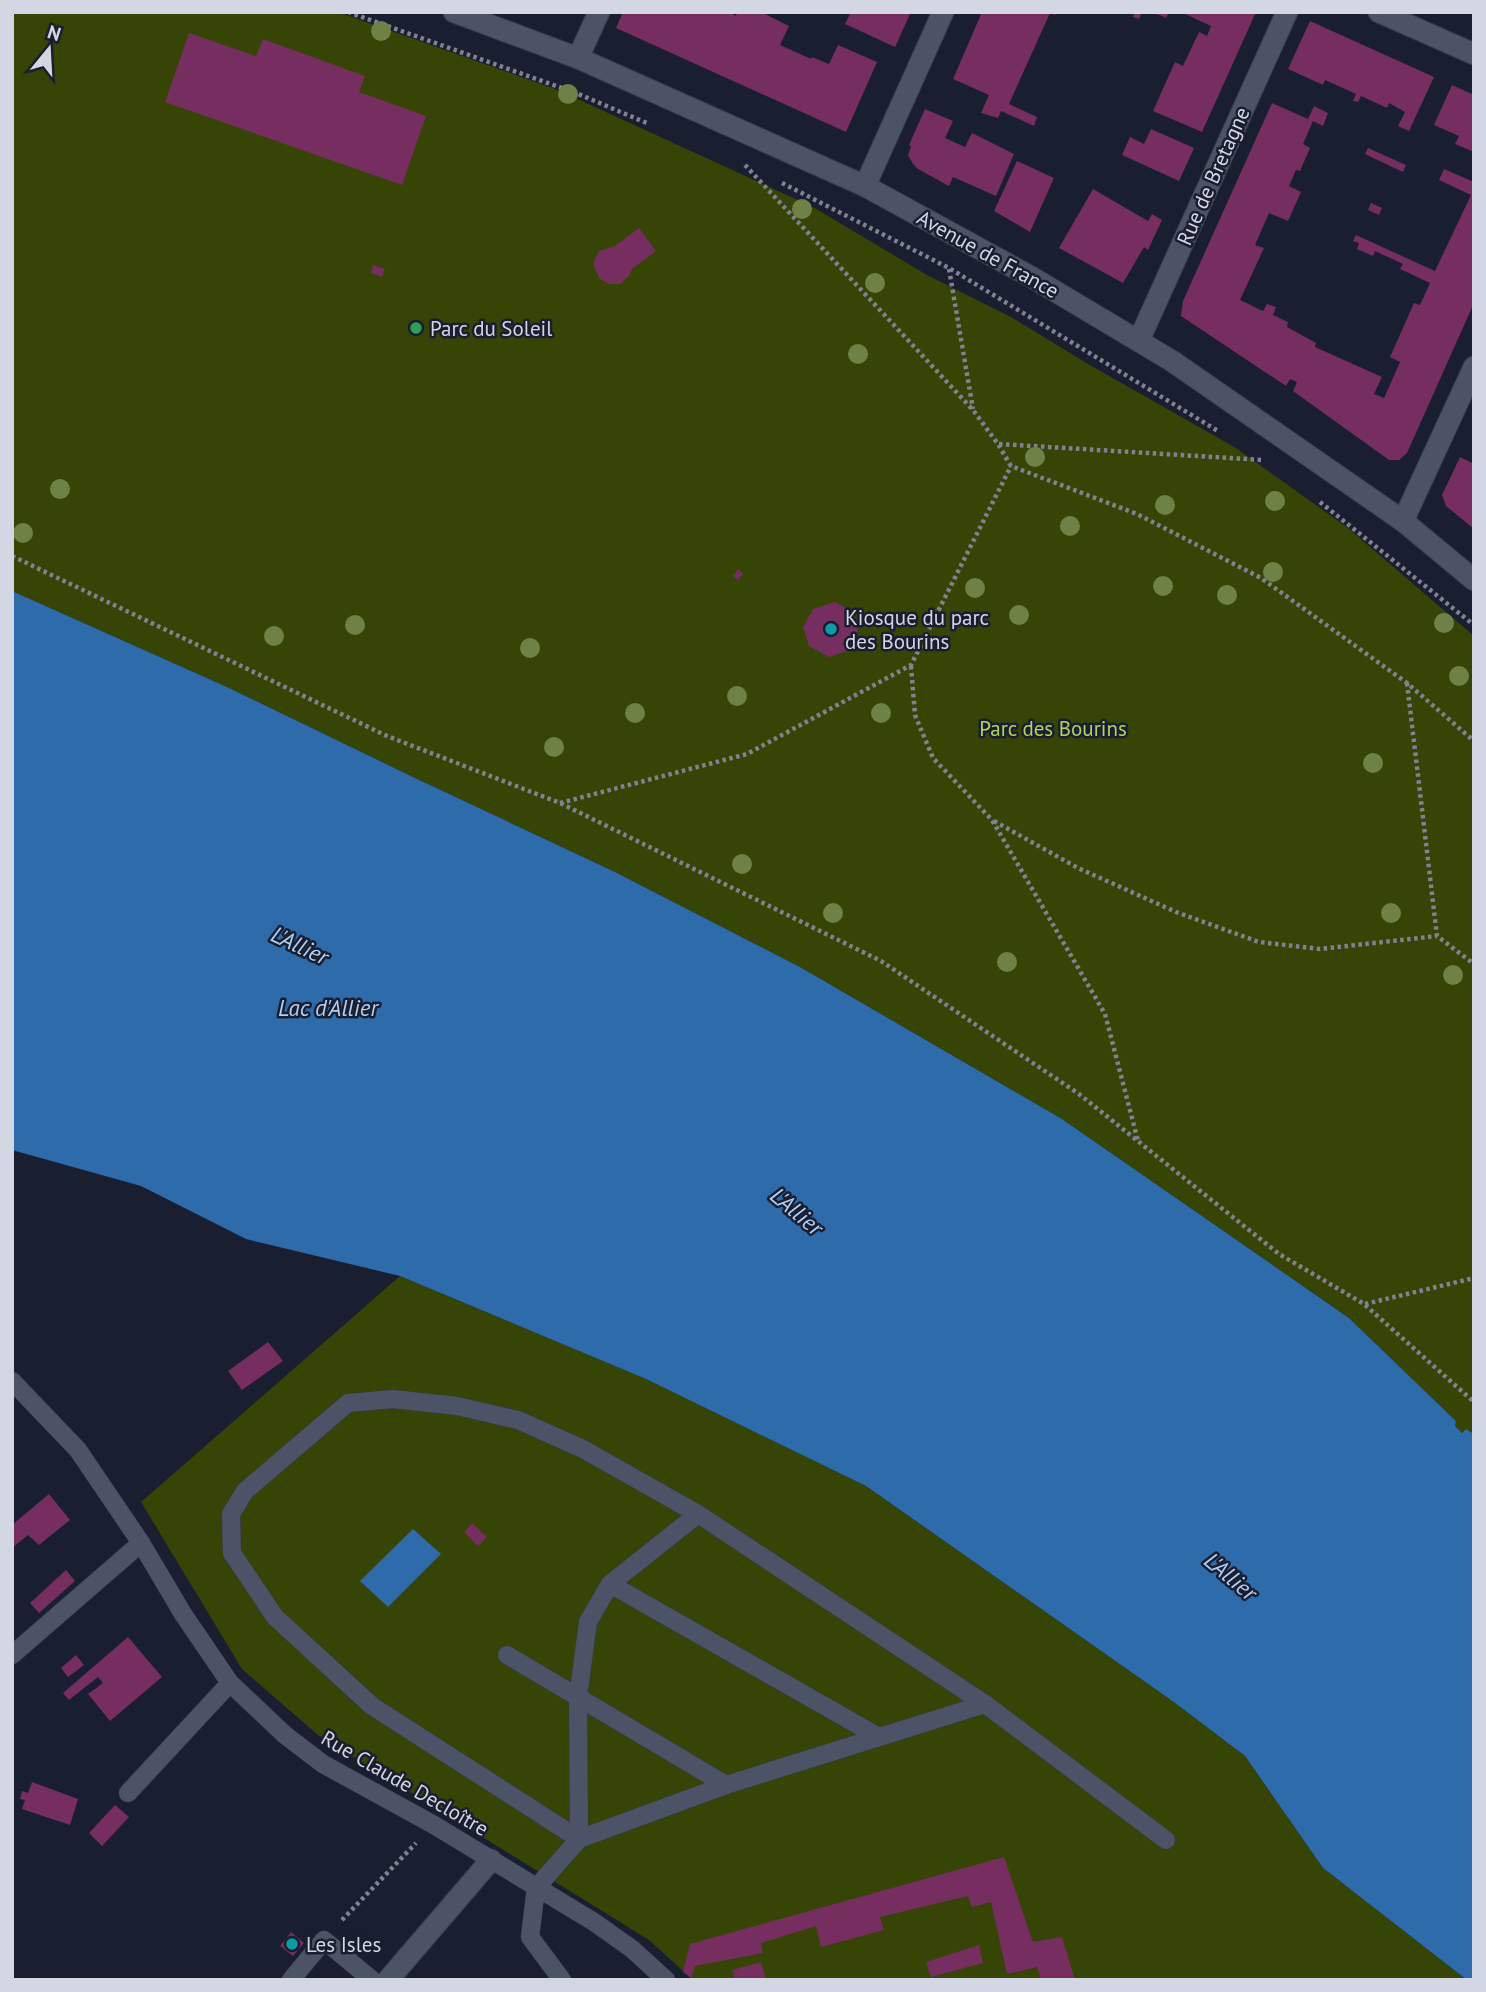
<svg xmlns="http://www.w3.org/2000/svg" width="1486" height="1992" font-family="'PT Sans',sans-serif">
	<style>
		.green { fill: #364406 }
		.water { fill: #2d6bab }
		.building { fill: #762d60 }
		.lines { fill: none; stroke-linecap: round; stroke-linejoin: round }
		.lane-casing { stroke: #363a48; stroke-width: 19 }
		.street-casing { stroke: #363a48; stroke-width: 23 }
		.secondary-casing { stroke: #363a48; stroke-width: 23 }
		.path { stroke: #7e8291; stroke-width: 4.5; stroke-dasharray: 3.5 3.5; stroke-linecap: butt }
		.lane { stroke: #4c5367; stroke-width: 18 }
		.street { stroke: #4c5367; stroke-width: 21 }
		.secondary { stroke: #4c5367; stroke-width: 21 }
		.tree { fill: #6e8248 }
		.leisure-dot { fill: #2e9e5b; stroke: #191e30; stroke-width: 2.5 }
		.culture-dot { fill: #0f9aa8; stroke: #191e30; stroke-width: 2.5 }
		.labels { text-anchor: middle; dominant-baseline: central; stroke-width: 5; stroke-linejoin: round; paint-order: stroke }
		.street-label { font-size: 21px; fill: #d3d7e3; stroke: #191e30 }
		.poi-label { font-size: 21px; fill: #d3d7e3; stroke: #191e30; text-anchor: start }
		.park-label { font-size: 21px; fill: #b4d35c; stroke: #191e30 }
		.water-label { font-size: 23px; font-style: italic; fill: #b0cff2; stroke: #191e30 }
	</style>
	<rect width="100%" height="100%" fill="#191e30"/>
	<g class="green">
		<path d="M12,12h326l220,78 255,117 114,68 84,42 77,47 148,84 112,80 126,108v798l-8,-5 -4,4 -8,-7 2,-5 -107,-103 -287,-199 -262,-152 -187,-96 -200,-94 -186,-90 -215,-96z"/>
		<path d="M400,1276l246,103 220,107 305,214 74,56 78,112 144,112h-774l-44,-40 -331,-205 -76,-66 -101,-167z"/>
	</g>
	<g class="water">
		<path d="M12,591l215,96 186,90 200,94 187,96 262,152 287,199 107,103 -1,5 7,7 4,-4 8,5v546h-7l-144,-112 -78,-112 -74,-56 -305,-214 -220,-107 -246,-103 -154,-37 -105,-53 -129,-36z"/>
		<path d="M413,1529l28,25 -53,53 -28,-26z"/>
	</g>
	<g class="building">
		<path d="M623,12h106l7,4 1,-4h24l28,14 -9,19 31,14 1,-2 17,7 9,-19 39,17 -31,70 -230,-104z"/>
		<path d="M851,12h60l-16,35 -50,-23z"/>
		<path d="M982,12h74l-1,3 -5,-2 -41,91 28,13 -3,9 -33,-15 -3,7 -17,-5 8,-18 -36,-16z"/>
		<path d="M1135,12h7l-3,7 -6,-2z"/>
		<path d="M1153,12h16l-3,6z"/>
		<path d="M1181,12h75l-54,120 -49,-21 22,-49 8,4 16,-34 8,4 4,-10z"/>
		<path d="M1310,21l124,56 -25,54 -11,-5 7,-14 -16,-9 -2,5 -26,-12 -3,6 -5,-1 3,-7 -31,-14 -2,5 -35,-16z"/>
		<path d="M189,33l67,23 7,-17 102,37 -6,16 67,24 -24,69 -237,-83z"/>
		<path d="M1452,85l22,10v57l-19,-8 4,-8 -25,-11z"/>
		<path d="M1272,103l36,16 6,-13 14,7 -5,13 -10,-5 -10,23 7,4 -10,23 -4,-1 -7,16 12,6 -13,29 -19,-8 -14,32 9,3 -24,52 23,11 4,-7 9,3 -3,8 15,7 -1,5 29,16 -1,4 67,30 -8,17 10,4 16,-36 -10,-5 24,-54 6,2 10,-22 -30,-14 3,-5 -28,-13 -2,5 -16,-7 2,-6 -6,-2 3,-6 79,36 36,-76 -32,-15 5,-11 30,13v121l-67,150 -8,7h-10l-96,-69 4,-9 -7,-3 -4,7 -105,-70 2,-15z"/>
		<path d="M925,109l28,12 -8,17 20,9 7,-14 42,21 -18,42 -43,-19 -4,9 -31,-17 -5,-5 -5,-9 3,-9 -2,-1z"/>
		<path d="M1151,129l43,19 -15,33 -57,-26 8,-18 14,7z"/>
		<path d="M1368,148l38,17 -3,7 -38,-18z"/>
		<path d="M1017,161l37,17 -24,54 -36,-21z"/>
		<path d="M1093,189l55,32 4,-7 10,6 -14,30 -4,-3 -21,36 -64,-35z"/>
		<path d="M1371,203l11,5 -3,7 -11,-5z"/>
		<path d="M639,228l17,23 -24,18 -3,7 -9,8h-11l-9,-5 -6,-12v-6l5,-10 16,-5z"/>
		<path d="M373,265l12,4 -3,8 -11,-4z"/>
		<path d="M1460,457l14,7v65l-28,-23 -4,-11z"/>
		<path d="M738,569l5,5 -5,6 -5,-4z"/>
		<path d="M835,602l18,10 5,20 -3,6 6,4 -6,9 -6,-4 -2,4 -18,6 -20,-11 -6,-19 10,-18z"/>
		<path d="M268,1342l15,19 -41,29 -14,-19z"/>
		<path d="M49,1494l21,26 -31,25 -11,-10 -16,13v-23z"/>
		<path d="M472,1523l15,14 -9,9 -14,-14z"/>
		<path d="M66,1570l9,11 -36,32 -9,-10z"/>
		<path d="M128,1637l34,40 -52,44 -22,-27 15,-11 -5,-6 -29,23 -6,-7z"/>
		<path d="M76,1655l8,10 -16,12 -7,-9z"/>
		<path d="M32,1782l46,17 -8,26 -48,-16 3,-9 -5,-1 2,-8 6,2z"/>
		<path d="M115,1805l14,12 -27,29 -13,-13z"/>
		<path d="M1004,1857l29,85 29,-5 13,43h-34l-4,-13 -30,7 -16,-72 -19,5 -4,-11 -88,21 4,13 -63,17 -5,-21 -55,17 2,10 -68,13 -4,12 -8,-6 7,-28z"/>
		<path d="M291,1932l13,11 -11,13 -13,-10z"/>
		<path d="M979,1945l4,18 -52,14 -5,-15z"/>
		<path d="M761,1962l5,18h-31l-3,-10z"/>
	</g>
	<g class="lines">
		<g class="lane-casing">
			<g id="lane">
				<path d="M12,1381l66,69 63,93 42,71 47,69 55,52 38,29 111,61 160,97 38,27 34,31"/>
				<path d="M610,1584l269,153"/>
				<path d="M12,1655l129,-112"/>
				<path d="M507,1655l219,130"/>
				<path d="M128,1793l102,-110"/>
				<path d="M579,1839l-207,-133 -97,-89 -43,-64 -1,-39 14,-23 103,-88 45,-4 64,7 61,14 65,29 115,65 287,190 181,136"/>
				<path d="M579,1839l-1,-142 10,-75 22,-38 88,-70"/>
				<path d="M291,1980l33,-40 48,40"/>
				<path d="M562,1980l-32,-43 6,-49 43,-49 147,-54 259,-81"/>
			</g>
		</g>
		<g class="street-casing">
			<g id="street">
				<path d="M1379,12l95,42"/>
				<path d="M578,58l21,-46"/>
				<path d="M865,186l78,-174"/>
				<path d="M1139,340l148,-328"/>
				<path d="M1403,521l71,-154"/>
				<path d="M388,1980l103,-120"/>
			</g>
		</g>
		<g class="secondary-casing">
			<path id="secondary" d="M454,12l124,46 287,128 168,92 139,83 231,160 71,59"/>
		</g>
		<g class="path">
			<path d="M348,12l228,81 73,31"/>
			<path d="M745,165l228,245 25,34 13,22 126,48 124,64 146,105 67,58"/>
			<path d="M782,183l167,85 269,163"/>
			<path d="M949,269l24,140"/>
			<path d="M999,444l264,16"/>
			<path d="M1320,502l154,123"/>
			<path d="M12,556l375,180 173,67 321,158 198,133 200,160 85,50 110,98"/>
			<path d="M911,666l4,49 18,43 59,62 113,194 33,127"/>
			<path d="M1407,683l30,253 37,28"/>
			<path d="M560,803l187,-49 164,-89 100,-199"/>
			<path d="M994,821l84,47 98,44 83,30 61,7 117,-13"/>
			<path d="M1365,1304l109,-26"/>
			<path d="M342,1920l74,-77"/>
		</g>
		<use href="#lane" class="lane"/>
		<use href="#street" class="street"/>
		<use href="#secondary" class="secondary"/>
	</g>
	<g class="tree">
		<circle cx="381" cy="31" r="10"/>
		<circle cx="568" cy="94" r="10"/>
		<circle cx="802" cy="209" r="10"/>
		<circle cx="875" cy="283" r="10"/>
		<circle cx="858" cy="354" r="10"/>
		<circle cx="1035" cy="457" r="10"/>
		<circle cx="60" cy="489" r="10"/>
		<circle cx="1275" cy="501" r="10"/>
		<circle cx="1165" cy="505" r="10"/>
		<circle cx="1070" cy="526" r="10"/>
		<circle cx="23" cy="533" r="10"/>
		<circle cx="1273" cy="572" r="10"/>
		<circle cx="1163" cy="586" r="10"/>
		<circle cx="975" cy="588" r="10"/>
		<circle cx="1227" cy="595" r="10"/>
		<circle cx="1019" cy="615" r="10"/>
		<circle cx="1444" cy="623" r="10"/>
		<circle cx="355" cy="625" r="10"/>
		<circle cx="274" cy="636" r="10"/>
		<circle cx="530" cy="648" r="10"/>
		<circle cx="1459" cy="676" r="10"/>
		<circle cx="737" cy="696" r="10"/>
		<circle cx="635" cy="713" r="10"/>
		<circle cx="881" cy="713" r="10"/>
		<circle cx="554" cy="747" r="10"/>
		<circle cx="1373" cy="763" r="10"/>
		<circle cx="742" cy="864" r="10"/>
		<circle cx="833" cy="913" r="10"/>
		<circle cx="1391" cy="913" r="10"/>
		<circle cx="1007" cy="962" r="10"/>
		<circle cx="1453" cy="975" r="10"/>
	</g>
	<circle class="leisure-dot" cx="416" cy="328" r="7"/>
	<g class="culture-dot">
		<circle cx="831" cy="629" r="7"/>
		<circle cx="292" cy="1944" r="7"/>
	</g>
	<g class="labels">
		<g class="street-label">
			<text transform="translate(1213 176) rotate(-66)">Rue de Bretagne</text>
			<text transform="translate(988 254) rotate(29)">Avenue de France</text>
			<text transform="translate(405 1783) rotate(30)">Rue Claude Decloître</text>
		</g>
		<g class="poi-label">
			<text x="430" y="328">Parc du Soleil</text>
			<text x="845" y="617">Kiosque du parc<tspan x="845" dy="24">des Bourins</tspan></text>
			<text x="306" y="1944">Les Isles</text>
		</g>
		<g class="park-label">
			<text x="1053" y="728">Parc des Bourins</text>
		</g>
		<g class="water-label">
			<text transform="translate(300 945) rotate(25)">L'Allier</text>
			<text x="328" y="1007">Lac d'Allier</text>
			<text transform="translate(797 1211) rotate(40)">L'Allier</text>
			<text transform="translate(1231 1576) rotate(40)">L'Allier</text>
		</g>
	</g>
	<rect width="1486" height="1992" fill="none" stroke="#d3d7e3" stroke-width="28"/>
	<g transform="translate(49 49) rotate(18)" stroke="#191e30" stroke-width="5" paint-order="stroke">
	<path d="M0-5L12 26L0 18L-12 26Z" fill="#d3d7e3"/>
	<text y="-10" font-size="19" font-weight="bold" text-anchor="middle" fill="#d3d7e3">N</text>
	</g>
</svg>
